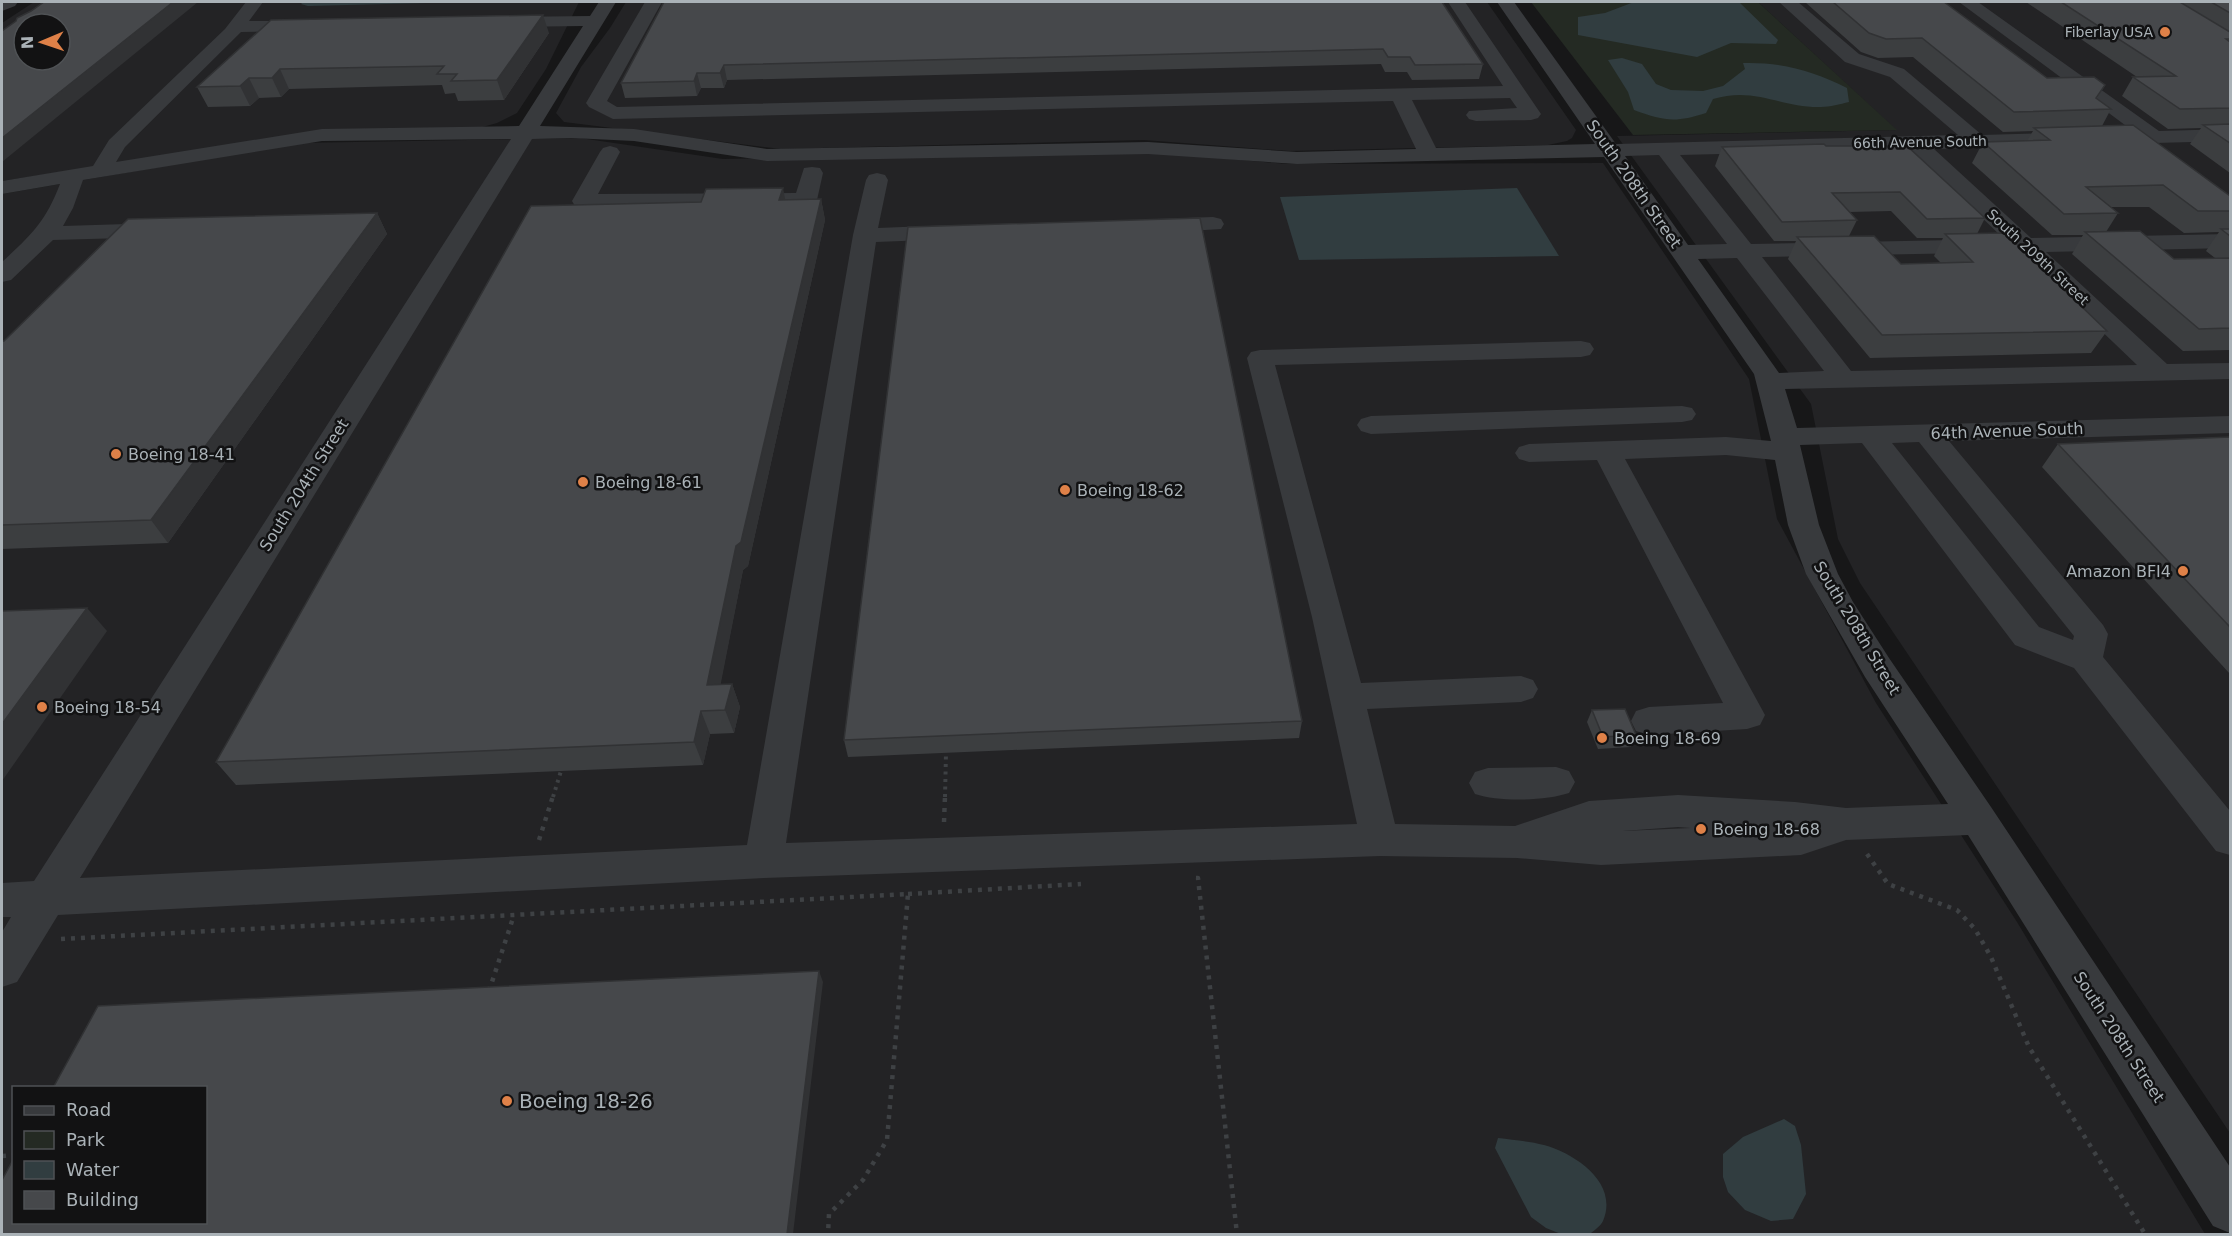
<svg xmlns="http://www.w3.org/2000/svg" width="2232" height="1236" font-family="'DejaVu Sans',sans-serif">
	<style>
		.built { fill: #232325; fill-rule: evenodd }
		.green { fill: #242a23 }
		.water { fill: #313d40 }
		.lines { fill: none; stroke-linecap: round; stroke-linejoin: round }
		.path-far1 { stroke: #3e4144; stroke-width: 4; stroke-dasharray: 3 4.5; stroke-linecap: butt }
		.path { stroke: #3e4144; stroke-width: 4.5; stroke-dasharray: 4 6; stroke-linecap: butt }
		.minor { fill: #383a3d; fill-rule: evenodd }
		.wall { fill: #3c3e40; fill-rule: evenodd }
		.shaded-wall { fill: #313234 }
		.building { fill: #46484b; stroke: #313234; stroke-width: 1.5; fill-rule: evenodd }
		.poi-dot { fill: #df8148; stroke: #121213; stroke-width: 2 }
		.labels { text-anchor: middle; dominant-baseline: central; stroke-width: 5; stroke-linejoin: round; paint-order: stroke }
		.far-poi-label { font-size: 14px; fill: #aab2b7; stroke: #121213; text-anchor: end }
		.far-street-label { font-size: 14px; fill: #aab2b7; stroke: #121213 }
		.street-label { font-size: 16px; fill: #aab2b7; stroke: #121213 }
		.poi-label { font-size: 16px; fill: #aab2b7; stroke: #121213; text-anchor: start }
		.near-poi-label { font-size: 20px; fill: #aab2b7; stroke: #121213; text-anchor: start }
	</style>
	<rect width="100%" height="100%" fill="#171718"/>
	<g class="built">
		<path d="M34,2h545l-33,67 -29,44 -20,10 -18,5 -158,4 -319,49v-158zM24,24h36v36h-36z"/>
		<path d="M626,2h861l89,128 -4,8 -5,3 -19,4 -258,6 -146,-11 -363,9 -217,-27 -8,-9 25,-46 29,-39z"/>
		<path d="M1758,2h472v1131l-370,-550 -22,-44 -27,-135 -194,-268 279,-6z"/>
		<path d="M580,138l143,21 417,-8 147,13 316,-1 146,216 28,140 99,184 141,219 188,312h-2203v-1040l296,-51zM14,1088h192v134h-192z"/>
	</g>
	<path class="green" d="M1531,2h227l139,128 -264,5z"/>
	<g class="water">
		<path d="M303,2h163l-158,4 -7,-2z"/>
		<path d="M1634,2h105l39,38 -2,4 -45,-1 -34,14 -119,-22v-18l27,-4z"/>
		<path d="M1622,58l20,6 14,20 15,6 32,1 20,-5 22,-17 -2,-6c39,-1 70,8 104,25l2,14c-9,2 -19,5 -28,5 -40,1 -66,-21 -108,-8l-7,14c-31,10 -42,8 -72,-3l-6,-18 -20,-32z"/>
		<path d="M1517,188l42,68 -260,4 -19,-63z"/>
		<path d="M1784,1119l11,7 6,19 5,49 -13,25 -22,2 -26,-11 -17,-18 -5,-15v-23l20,-17z"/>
		<path d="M1498,1138c15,2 31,3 46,7 32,9 75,38 59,76 -2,5 -10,10 -13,13h-29l-15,-6 -15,-11 -36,-69z"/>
	</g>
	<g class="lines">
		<g class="path-far1">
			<path d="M553,797l8,-26"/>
			<path d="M945,797l1,-44"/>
		</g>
		<g class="path">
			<path d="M944,822l1,-26"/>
			<path d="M539,840l14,-44"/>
			<path d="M1867,854l21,30 69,26 18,19 16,28 38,90 116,187"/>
			<path d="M1196,878h2l39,356"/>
			<path d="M908,894l173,-10"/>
			<path d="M61,939l847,-45 -21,246 -24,40 -34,34 -1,20"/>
			<path d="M489,991l25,-76"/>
			<path d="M2,1156l12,-1"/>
		</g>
		<g class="minor">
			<path d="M2,2h16l-3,4 -13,5z"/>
			<path d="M246,2h17l-14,19h59l6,1 3,4 -3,4 -6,1 -67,1 -116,115 -9,15 206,-33 197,-3 64,-100 -82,1 -6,-1 -3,-4 3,-4 6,-1 89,-1 9,-14h17l-76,124 94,3 133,20 381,-7 149,10 119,-3 -23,-48 -780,18 -24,-12 -3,-4 59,-101h17l-55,99 10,6 886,-21 -55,-84h17l76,112 -3,4 -7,2 -55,1 -7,-2 -3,-4 3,-4 48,-3 -7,-10 -98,2 24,48 159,-4 -98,-142h17l102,142 342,-9 -68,-58 -45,-15 -66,-60h19l61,52 45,15 78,66 151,-4 -174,-129h19l181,129 71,-2v12l-296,8 97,89 199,-4v14l-184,4 121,112 63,-1v16l-445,10 12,39 433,-12v17l-281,8 154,184 5,9 -5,23 127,154v44l-14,-4 -142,-183 -59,-23 -153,-202 -62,2 19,80 19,49 15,28 36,56 102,149 239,360v66l-17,-7 -245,-391 -122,5 -45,15 -200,10 -84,-7 -137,-2 -616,22 -706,37 -41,67 -15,5v-55l9,-15h-9v-34l32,-2 477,-742 -189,2 -239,39 -10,28 -10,18 96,-3 8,2 4,5 -4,5 -8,2 -106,3 -42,40 -9,2v-20c29,-27 43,-39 58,-78l-58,10v-13l91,-15 16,-26 116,-111zM572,138l62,3 133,20 381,-7 149,10 307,-7 150,217 17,67 -45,-4 -197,7 -10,3 -4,6 4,6 10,3 68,-2 126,243 -74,4 -13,4 -5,10 5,10 13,4 98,-6 13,-4 5,-10 -140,-256 101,-4 49,5 13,65 18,49 59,103 83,127 -102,4 -51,-6 -117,-7 -89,6 -74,25 -120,-2 -28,-115 154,-7 12,-4 5,-9 -5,-9 -12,-4 -160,7 -86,-318 306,-8 9,-2 4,-6 -4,-6 -9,-2 -321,9 -9,2 -4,6 65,259 45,207 -571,19 90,-601 77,-3 8,-2 4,-5 -4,-5 -8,-2 -75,3 10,-48 -3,-5 -8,-2 -8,2 -3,5 -13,55 -106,610 -667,33 452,-739zM1911,149l93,90 -253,5 -71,-89zM1659,155l68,89 -39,1 -63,-89zM2019,252l118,113 -286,6 -89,-114zM1737,258l87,113 -45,2 -81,-114zM1919,442l155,194 -1,4 -34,-13 -147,-184zM1678,827l13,1 -68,3z"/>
			<path d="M610,146l7,2 3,4 -22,42 198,-1 8,-25 8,-1 8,1 3,5 -6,27 -3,5 -8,2 -223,1 -8,-2 -3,-5 28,-49 3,-4z"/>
			<path d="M1213,217l8,2 3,5 -3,5 -64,4 -8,-2 -3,-5 3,-5 8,-2z"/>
			<path d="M1682,406l10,2 4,6 -4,6 -10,2 -311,12 -10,-3 -4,-6 4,-6 10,-3z"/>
			<path d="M1556,767l13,4 6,11 -6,11c-24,8 -70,9 -94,1l-6,-11 6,-11 13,-4z"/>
		</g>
	</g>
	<g class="wall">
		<path d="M664,2h778l41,62 -4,15 -67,1 -5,-8h-22l-4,-8 -654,16 -3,8h-23l-4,8 -72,2 -4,-15z"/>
		<path d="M1805,2h139l103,76 58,7 -8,14 14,10 -9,17 128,70v154l-47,1 -111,-97 11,-19h-31l-80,-72 11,-21 44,-1 6,-10 -30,1 -90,-75 -35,1 -17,-6zM2111,207h38l35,26 35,-1 -13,19 9,7 -41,1 -68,-27 12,-19z"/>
		<path d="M2026,2h204v171l-40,-29 11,-16 -33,1 -46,-33 11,-19h4z"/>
		<path d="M271,20l278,13 -45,67 -46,1 -3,-8 -10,1 -3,-9 -153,4 -8,8 -22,1 -9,8 -42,1 -11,-20z"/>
		<path d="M1826,146l159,72 -8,16 130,97 -16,22 -221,5 -82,-99 8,-18h-22l-59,-75 7,-19zM1891,211l26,27h26l-9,18 7,7 -40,1 -52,-28 8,-16 -8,-8z"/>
		<path d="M821,199l4,21 -77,346 -5,4 -23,115 12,-1 8,23 -6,26 -24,1 -7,31 -467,20 -20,-23 569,-562z"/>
		<path d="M377,213l10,21 -219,309 -166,6v-208z"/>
		<path d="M2230,437v237l-188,-207 16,-23z"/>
		<path d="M1592,710l44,25 -5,12 -33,2 -11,-27z"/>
		<path d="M1302,721l-3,17 -451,19 -4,-17z"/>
	</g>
	<g class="shaded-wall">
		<path d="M173,2h25l-196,160v-24z"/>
		<path d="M543,15l6,18 -45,67 -7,-20z"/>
		<path d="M724,65l3,15 -3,8 -4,-15z"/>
		<path d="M280,69l9,20 -8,8 -9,-19z"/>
		<path d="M697,73l4,15 -4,8 -3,-15z"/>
		<path d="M249,78l10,20 -9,8 -10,-20z"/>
		<path d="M783,188l4,21 -8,-9z"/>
		<path d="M821,199l4,21 -77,346 -5,4 -27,138 -9,-23 29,-139z"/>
		<path d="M377,213l10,21 -219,309 -17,-23z"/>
		<path d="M87,608l20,23 -105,150v-57z"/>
		<path d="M732,684l8,23 -6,26 -9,-23z"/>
		<path d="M701,711l9,23 -7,31 -9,-23z"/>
		<path d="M819,971l4,11 -30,252h-6z"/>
	</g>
	<g class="building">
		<path d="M44,2h129l-171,136v-107l14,-10 1,-3 14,-7zM24,24h36v36h-36z"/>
		<path d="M664,2h778l41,62 -68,1 -5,-8h-22l-5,-8 -659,16 -4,8h-23l-3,8 -73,2z"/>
		<path d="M1833,2h111l103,76 47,-1 11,8 -9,13 15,11 -97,3 -92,-74 -36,1 -17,-6z"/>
		<path d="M2061,2h119l50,30v7h-4l4,3v66l-50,1 -47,-32 43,-1z"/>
		<path d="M2211,2h19v11z"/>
		<path d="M543,15l-46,65 -46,1 6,-7h-20l7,-8 -164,3 -8,9h-23l-9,8 -43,1 74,-67z"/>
		<path d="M2230,124v19l-27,-18z"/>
		<path d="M2133,125l97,71v15h-32l-35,-26 -77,2 32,26 -54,1 -81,-72 67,-2 -16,-12z"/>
		<path d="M1824,144l2,2h81l78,72 -58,1 -27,-27 -68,1 25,27 -75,2 -60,-75z"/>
		<path d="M783,188l-4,12 42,-1 -80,343 -5,4 -29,139 25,-1 -7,26 -24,1 -7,31 -478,20 315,-556 170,-4 5,-13z"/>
		<path d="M377,213l-226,307 -149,5v-184h2l124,-122z"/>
		<path d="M1200,218l102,503 -458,19 64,-513z"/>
		<path d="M2221,229h9v7z"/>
		<path d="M2140,231l34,28 56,-1v70l-31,1 -114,-97z"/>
		<path d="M2005,233l102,98 -225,4 -85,-98 77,-1 27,28 72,-2 -28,-28z"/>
		<path d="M2230,437v190l-172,-183z"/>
		<path d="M87,608l-85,116v-113z"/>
		<path d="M1625,709l11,26 -33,2 -11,-27z"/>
		<path d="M819,971l-32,263h-785v-54l12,-22v64h192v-134h-153l45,-82z"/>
	</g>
	<g class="poi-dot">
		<circle cx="2165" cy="32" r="6"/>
		<circle cx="116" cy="454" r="6"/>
		<circle cx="583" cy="482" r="6"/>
		<circle cx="1065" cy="490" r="6"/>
		<circle cx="2183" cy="571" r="6"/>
		<circle cx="42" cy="707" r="6"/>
		<circle cx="1602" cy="738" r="6"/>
		<circle cx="1701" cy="829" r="6"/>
		<circle cx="507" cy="1101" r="6"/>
	</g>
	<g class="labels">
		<g class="far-poi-label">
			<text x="2153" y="32">Fiberlay USA</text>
		</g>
		<g class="far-street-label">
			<text transform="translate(1920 142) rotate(-1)">66th Avenue South</text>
			<text transform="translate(2038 257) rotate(43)">South 209th Street</text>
		</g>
		<g class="street-label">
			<text transform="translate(1634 184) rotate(55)">South 208th Street</text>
			<text transform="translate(2007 431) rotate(-2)">64th Avenue South</text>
			<text transform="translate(304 485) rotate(-58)">South 204th Street</text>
			<text transform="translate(1857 628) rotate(59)">South 208th Street</text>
			<text transform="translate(2119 1037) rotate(57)">South 208th Street</text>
		</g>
		<g class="poi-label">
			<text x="128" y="454">Boeing 18-41</text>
			<text x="595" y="482">Boeing 18-61</text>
			<text x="1077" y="490">Boeing 18-62</text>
			<text x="2171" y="571" text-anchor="end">Amazon BFI4</text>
			<text x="54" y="707">Boeing 18-54</text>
			<text x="1614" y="738">Boeing 18-69</text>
			<text x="1713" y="829">Boeing 18-68</text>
		</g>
		<g class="near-poi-label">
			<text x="519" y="1101">Boeing 18-26</text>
		</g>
	</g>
	<rect width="2232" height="1236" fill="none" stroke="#aab2b7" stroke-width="6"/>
	<rect x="12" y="1086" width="195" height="138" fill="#121213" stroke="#4f5255" stroke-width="1.5"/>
	<rect x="24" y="1106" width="30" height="9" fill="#383a3d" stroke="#4f5255" stroke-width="1.5"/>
	<text x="66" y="1116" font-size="18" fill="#aab2b7">Road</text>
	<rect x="24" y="1131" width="30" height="18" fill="#242a23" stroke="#4f5255" stroke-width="1.5"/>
	<text x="66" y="1146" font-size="18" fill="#aab2b7">Park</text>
	<rect x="24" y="1161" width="30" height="18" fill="#313d40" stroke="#4f5255" stroke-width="1.5"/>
	<text x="66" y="1176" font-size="18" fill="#aab2b7">Water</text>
	<rect x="24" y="1191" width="30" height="18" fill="#46484b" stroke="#4f5255" stroke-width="1.5"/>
	<text x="66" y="1206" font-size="18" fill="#aab2b7">Building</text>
	<g transform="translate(42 42) rotate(268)"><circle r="28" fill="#121213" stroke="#4f5255" stroke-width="1.5"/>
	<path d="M0-4.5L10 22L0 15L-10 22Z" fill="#df8148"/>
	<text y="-9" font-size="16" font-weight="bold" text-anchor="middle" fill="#aab2b7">N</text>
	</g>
</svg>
